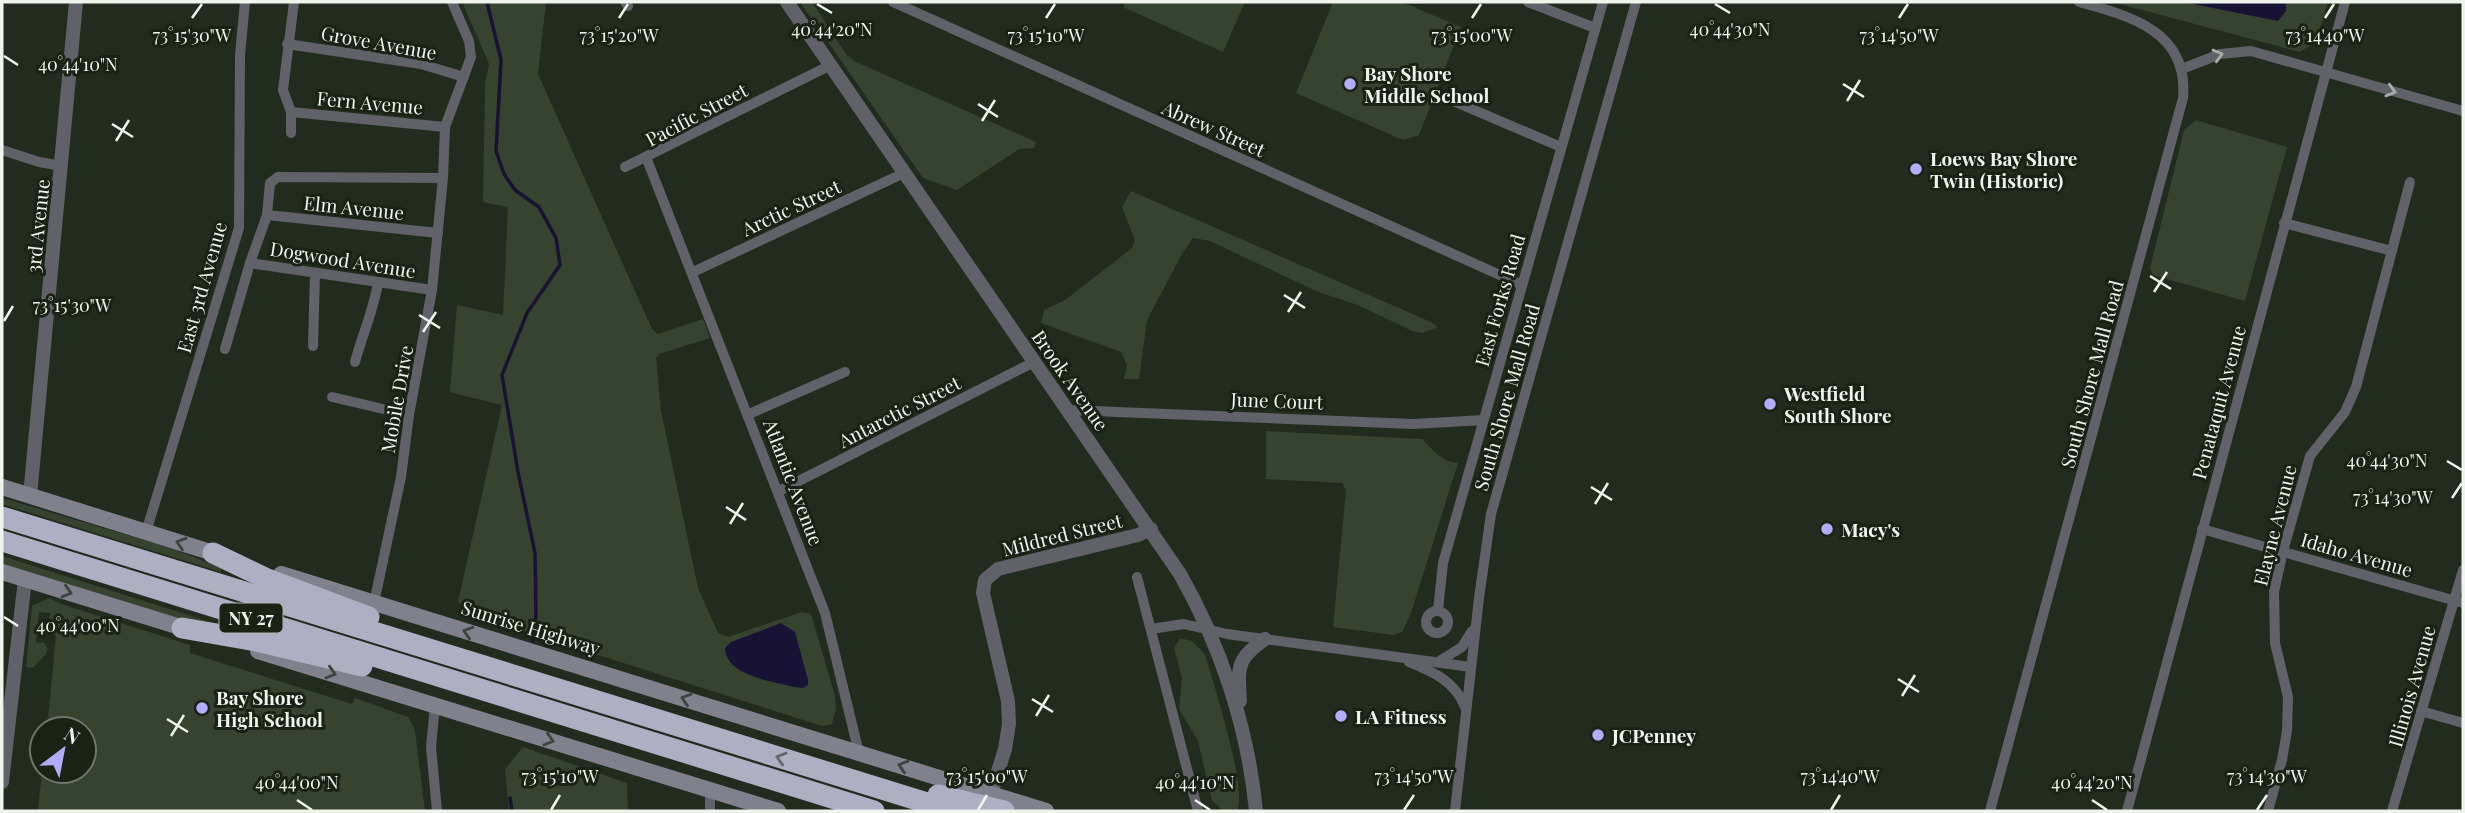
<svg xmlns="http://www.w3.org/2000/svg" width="2465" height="813" viewBox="0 0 2465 813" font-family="'Playfair Display',serif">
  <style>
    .green { fill: #35432f }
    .water { fill: #181335 }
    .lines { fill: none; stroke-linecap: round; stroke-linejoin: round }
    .stream { stroke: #181335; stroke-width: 3.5 }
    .minor { stroke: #616169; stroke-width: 10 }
    .tertiary { stroke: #616169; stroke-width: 14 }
    .secondary { stroke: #80818d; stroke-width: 16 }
    .motorway { stroke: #afafc3; stroke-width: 21 }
    .oneway { stroke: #a8abaa }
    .oneway2 { stroke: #3d433f }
    .oneway3 { stroke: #64686c }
    .ticks { fill: none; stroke: #eff5ec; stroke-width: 2.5 }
    .poi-dot { fill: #b1adfa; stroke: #192215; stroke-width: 2.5 }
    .labels { text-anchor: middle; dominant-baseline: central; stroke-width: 6; stroke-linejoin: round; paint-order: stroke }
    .shield { fill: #192215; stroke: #afb6ac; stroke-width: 2 }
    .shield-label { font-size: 18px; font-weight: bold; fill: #eff5ec }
    .street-label { font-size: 19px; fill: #eff5ec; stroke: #192215 }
    .poi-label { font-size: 19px; font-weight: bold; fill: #eff5ec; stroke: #192215; text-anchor: start }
    .ticks-label { font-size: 18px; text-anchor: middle; fill: #eff5ec; stroke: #192215; stroke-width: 6; stroke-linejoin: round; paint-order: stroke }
  </style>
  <rect width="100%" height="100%" fill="#222c1e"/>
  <g class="green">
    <polygon points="462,2 546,2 538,74 652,329 658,334 703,319 710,338 659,354 656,358 661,411 698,588 718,633 728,637 802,612 811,614 835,696 836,708 832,724 822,726 478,617 472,610 458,602 502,405 450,392 457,305 503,315 508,207 483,202 485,83 489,64"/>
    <polygon points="800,2 812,2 846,54 854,61 1036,142 1034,148 1019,149 957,190 923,178"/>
    <polygon points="1126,2 1245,2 1223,52 1123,7"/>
    <polygon points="1333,2 1402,2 1461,27 1419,135 1403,140 1296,93"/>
    <polygon points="2112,2 2328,2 2316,42 2300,52"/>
    <polygon points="2196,120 2287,147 2245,301 2153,275 2150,268 2184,130"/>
    <polygon points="1131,191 1431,322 1438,327 1423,333 1412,331 1358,305 1318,292 1210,241 1193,238 1182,254 1147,320 1139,379 1124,379 1127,365 1121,352 1041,323 1044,310 1065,300 1132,248 1135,240 1122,207"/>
    <path d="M1266,431L1422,439C1433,450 1442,462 1458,463L1411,613L1402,632L1393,635L1333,627L1346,490L1342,483L1266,479Z"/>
    <polygon points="2,498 171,548 221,568 221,572 2,504"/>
    <polygon points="2,556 226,627 184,621 2,564"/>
    <polygon points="49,598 61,604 190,645 190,653 352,704 355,698 408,717 415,730 425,811 38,811 42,771 84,771 84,729 47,729 56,635 48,633 50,613 39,612 36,642 44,643 48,649 46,654 33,668 26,667 32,606"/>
    <path d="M1180,638L1192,641L1205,654C1213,683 1248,788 1237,811H1223L1212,800L1198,741L1179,709L1182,678L1174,648Z"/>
    <polygon points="523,747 627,783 628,811 509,811 505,769"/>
  </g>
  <g class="water">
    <polygon points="2183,2 2286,2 2286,11 2278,21"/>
    <path d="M781,623L795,632L808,680V685L803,688L794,687C772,681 726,676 725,648L731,642Z"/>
  </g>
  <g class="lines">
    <g class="stream">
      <polyline points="487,2 501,60 496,151 504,174 515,190 539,207 556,238 560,265 527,313 502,375 518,472 535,553 536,614 533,641"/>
      <polyline points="510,798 512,811"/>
    </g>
    <g class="minor">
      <polyline points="625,2 628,6"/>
      <polyline points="893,2 1522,285"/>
      <polyline points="1528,2 1595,28"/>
      <polyline points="287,44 421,64 464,77"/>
      <polyline points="2182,69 2220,54 2251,51 2463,111"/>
      <polyline points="1446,98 1561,147"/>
      <polyline points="291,112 445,127"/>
      <polyline points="291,133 291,112 283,90 294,2"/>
      <polyline points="2,150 39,162 62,166"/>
      <polyline points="646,157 825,613 859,753"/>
      <polyline points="625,167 831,65"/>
      <polyline points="267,215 438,233"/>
      <polyline points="2284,223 2392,251"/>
      <polyline points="250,263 432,290"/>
      <polyline points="693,272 904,173"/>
      <polyline points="313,346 315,273"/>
      <polyline points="225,349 250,263 267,215 270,183 278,177 443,178"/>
      <path d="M355,362C362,335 374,310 378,282"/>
      <polyline points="332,397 409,415"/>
      <polyline points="1068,410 1413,424 1484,420"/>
      <polyline points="749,414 845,372"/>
      <polyline points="779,491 1034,362"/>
      <polyline points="2202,529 2463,603"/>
      <polyline points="146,532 239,228 240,55 245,2"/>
      <polyline points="1137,577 1198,811"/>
      <polyline points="374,603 401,477 409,415 432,290 443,178 445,127 471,57 469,41 452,2"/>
      <polyline points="1438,610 1443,563 1603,2"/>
      <circle cx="1437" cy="622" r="11"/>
      <polyline points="1151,629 1184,624 1227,634 1471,667"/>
      <path d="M1409,662C1433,672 1455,681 1465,707"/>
      <polyline points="1438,662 1462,647 1472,631"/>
      <polyline points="435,705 431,747 437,811"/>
      <polyline points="2421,711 2463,723"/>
      <polyline points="710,790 710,811"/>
      <polyline points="1455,811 1479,598 1491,514 1636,2"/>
      <path d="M1990,811L2183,98C2189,31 2130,16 2079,2"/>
      <polyline points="2127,811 2345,2"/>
      <polyline points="2268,811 2282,760 2287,731 2288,697 2275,643 2274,592 2283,551 2310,456 2345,412 2356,387 2410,182"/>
      <polyline points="2392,811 2463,570"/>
    </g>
    <g class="tertiary">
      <path d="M787,2L1180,574C1221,646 1248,728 1256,811"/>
      <polyline points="30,496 76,2"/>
      <path d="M1240,701C1238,667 1236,659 1265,639"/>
      <polyline points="2,782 25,579"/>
      <polyline points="991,794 1005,749 1009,724 1008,701 983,593 985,580 998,569 1138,535 1151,529"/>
    </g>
    <g class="secondary">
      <polyline points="2,487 223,556"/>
      <polyline points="2,572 193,631"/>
      <polyline points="281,574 1046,811"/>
      <polyline points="258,651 778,811"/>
    </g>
    <g class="motorway">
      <polyline points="2,517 953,811"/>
      <polyline points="2,541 874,811"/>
      <polyline points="213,553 265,578 369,617"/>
      <polyline points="182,628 256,641 362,666"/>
      <polyline points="938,795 1004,811"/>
    </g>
  </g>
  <defs><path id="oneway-chevron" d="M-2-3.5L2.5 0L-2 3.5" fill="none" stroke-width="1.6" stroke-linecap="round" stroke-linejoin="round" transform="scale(1.75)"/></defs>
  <g class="oneway">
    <use href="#oneway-chevron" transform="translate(2218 55) rotate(-16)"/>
    <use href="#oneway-chevron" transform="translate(2391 91) rotate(16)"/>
  </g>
  <g class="oneway2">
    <use href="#oneway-chevron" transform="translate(181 543) rotate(-163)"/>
    <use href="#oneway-chevron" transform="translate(67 592) rotate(17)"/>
    <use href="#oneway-chevron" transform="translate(468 632) rotate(-163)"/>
    <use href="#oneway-chevron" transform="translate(331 673) rotate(17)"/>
    <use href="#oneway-chevron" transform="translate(686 699) rotate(-163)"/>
    <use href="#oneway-chevron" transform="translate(549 740) rotate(17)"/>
    <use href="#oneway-chevron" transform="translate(903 766) rotate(-163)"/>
  </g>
  <use class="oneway3" href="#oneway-chevron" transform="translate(781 758) rotate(-163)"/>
  <path class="ticks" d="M817,4L832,13M1715,4L1730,13M192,18L202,4M619,18L628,4M1046,18L1055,4M1472,18L1481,4M1899,18L1908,4M2325,18L2334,4M4,56L18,65M1843,84L1864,97M1847,101L1860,80M978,104L998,117M982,121L995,100M112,124L133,137M116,141L129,120M2150,276L2171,289M2154,292L2167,272M1284,295L1305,308M1288,312L1301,292M419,315L440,328M4,321L13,306M423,332L436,312M2447,461L2462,470M1591,487L1612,500M2452,498L2462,483M1595,504L1608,483M726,507L746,520M730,524L743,503M4,617L18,626M1898,679L1919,692M1902,696L1915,675M1032,699L1053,712M1036,716L1049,695M167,719L188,732M171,736L184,715M297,800L312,810M1195,800L1210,810M2092,800L2107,810M551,810L560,795M978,810L987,795M1404,810L1414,795M1831,810L1840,795M2257,810L2267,795"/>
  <g class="poi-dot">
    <circle cx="1350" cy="84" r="7"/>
    <circle cx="1916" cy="169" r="7"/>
    <circle cx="1770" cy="404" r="7"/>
    <circle cx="1827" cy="529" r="7"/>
    <circle cx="202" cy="708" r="7"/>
    <circle cx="1341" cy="716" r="7"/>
    <circle cx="1598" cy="735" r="7"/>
  </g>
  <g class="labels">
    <rect class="shield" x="219.5" y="603.5" width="63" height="29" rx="5"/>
    <g class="shield-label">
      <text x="251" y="618">NY 27</text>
    </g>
    <g class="street-label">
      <text transform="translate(379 42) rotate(10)">Grove Avenue</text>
      <text transform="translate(370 102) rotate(5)">Fern Avenue</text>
      <text transform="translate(696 114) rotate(-28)">Pacific Street</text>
      <text transform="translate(1214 128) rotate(24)">Abrew Street</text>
      <text transform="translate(354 207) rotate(6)">Elm Avenue</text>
      <text transform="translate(791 207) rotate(-25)">Arctic Street</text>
      <text transform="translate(37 226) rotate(-84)">3rd Avenue</text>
      <text transform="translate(343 259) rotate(9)">Dogwood Avenue</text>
      <text transform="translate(201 287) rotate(-74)">East 3rd Avenue</text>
      <text transform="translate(1499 300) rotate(-74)">East Forks Road</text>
      <text transform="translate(2091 374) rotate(-75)">South Shore Mall Road</text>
      <text transform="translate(1071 380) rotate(55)">Brook Avenue</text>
      <text transform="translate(1506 397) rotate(-74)">South Shore Mall Road</text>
      <text transform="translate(396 399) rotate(-80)">Mobile Drive</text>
      <text transform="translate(1277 400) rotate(2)">June Court</text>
      <text transform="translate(2218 402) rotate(-75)">Penataquit Avenue</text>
      <text transform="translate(899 411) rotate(-27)">Antarctic Street</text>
      <text transform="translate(794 482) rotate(69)">Atlantic Avenue</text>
      <text transform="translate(2274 525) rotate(-76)">Elayne Avenue</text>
      <text transform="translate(1062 534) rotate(-14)">Mildred Street</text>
      <text transform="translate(2357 554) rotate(16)">Idaho Avenue</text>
      <text transform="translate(531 627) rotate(17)">Sunrise Highway</text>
      <text transform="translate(2411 686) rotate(-74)">Illinois Avenue</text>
    </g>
    <g class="poi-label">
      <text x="1364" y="73">Bay Shore<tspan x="1364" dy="22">Middle School</tspan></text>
      <text x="1930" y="158">Loews Bay Shore<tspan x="1930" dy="22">Twin (Historic)</tspan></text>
      <text x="1784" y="393">Westfield<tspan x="1784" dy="22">South Shore</tspan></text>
      <text x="1841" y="529">Macy's</text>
      <text x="216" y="697">Bay Shore<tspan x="216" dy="22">High School</tspan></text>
      <text x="1355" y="716">LA Fitness</text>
      <text x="1612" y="735">JCPenney</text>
    </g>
  </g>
  <g class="ticks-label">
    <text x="832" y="36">40°44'20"N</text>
    <text x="1730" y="36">40°44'30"N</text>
    <text x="192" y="42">73°15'30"W</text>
    <text x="619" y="42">73°15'20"W</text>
    <text x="1046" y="42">73°15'10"W</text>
    <text x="1472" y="42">73°15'00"W</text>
    <text x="1899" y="42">73°14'50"W</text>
    <text x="2325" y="42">73°14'40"W</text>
    <text x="78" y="71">40°44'10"N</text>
    <text x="72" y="312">73°15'30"W</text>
    <text x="2387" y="467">40°44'30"N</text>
    <text x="2393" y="504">73°14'30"W</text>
    <text x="78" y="632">40°44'00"N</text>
    <text x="560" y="783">73°15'10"W</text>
    <text x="987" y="783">73°15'00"W</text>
    <text x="1414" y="783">73°14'50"W</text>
    <text x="1840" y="783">73°14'40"W</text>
    <text x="2267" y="783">73°14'30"W</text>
    <text x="297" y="789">40°44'00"N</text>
    <text x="1195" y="789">40°44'10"N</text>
    <text x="2092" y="789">40°44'20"N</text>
  </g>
  <rect width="2465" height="813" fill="none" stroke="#eff5ec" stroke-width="7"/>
  <g transform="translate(63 750) rotate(32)"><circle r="33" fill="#192215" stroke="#6f766b" stroke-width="2"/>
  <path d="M0-5L12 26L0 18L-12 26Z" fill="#b1adfa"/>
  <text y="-10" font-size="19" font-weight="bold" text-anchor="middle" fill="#eff5ec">N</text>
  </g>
</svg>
